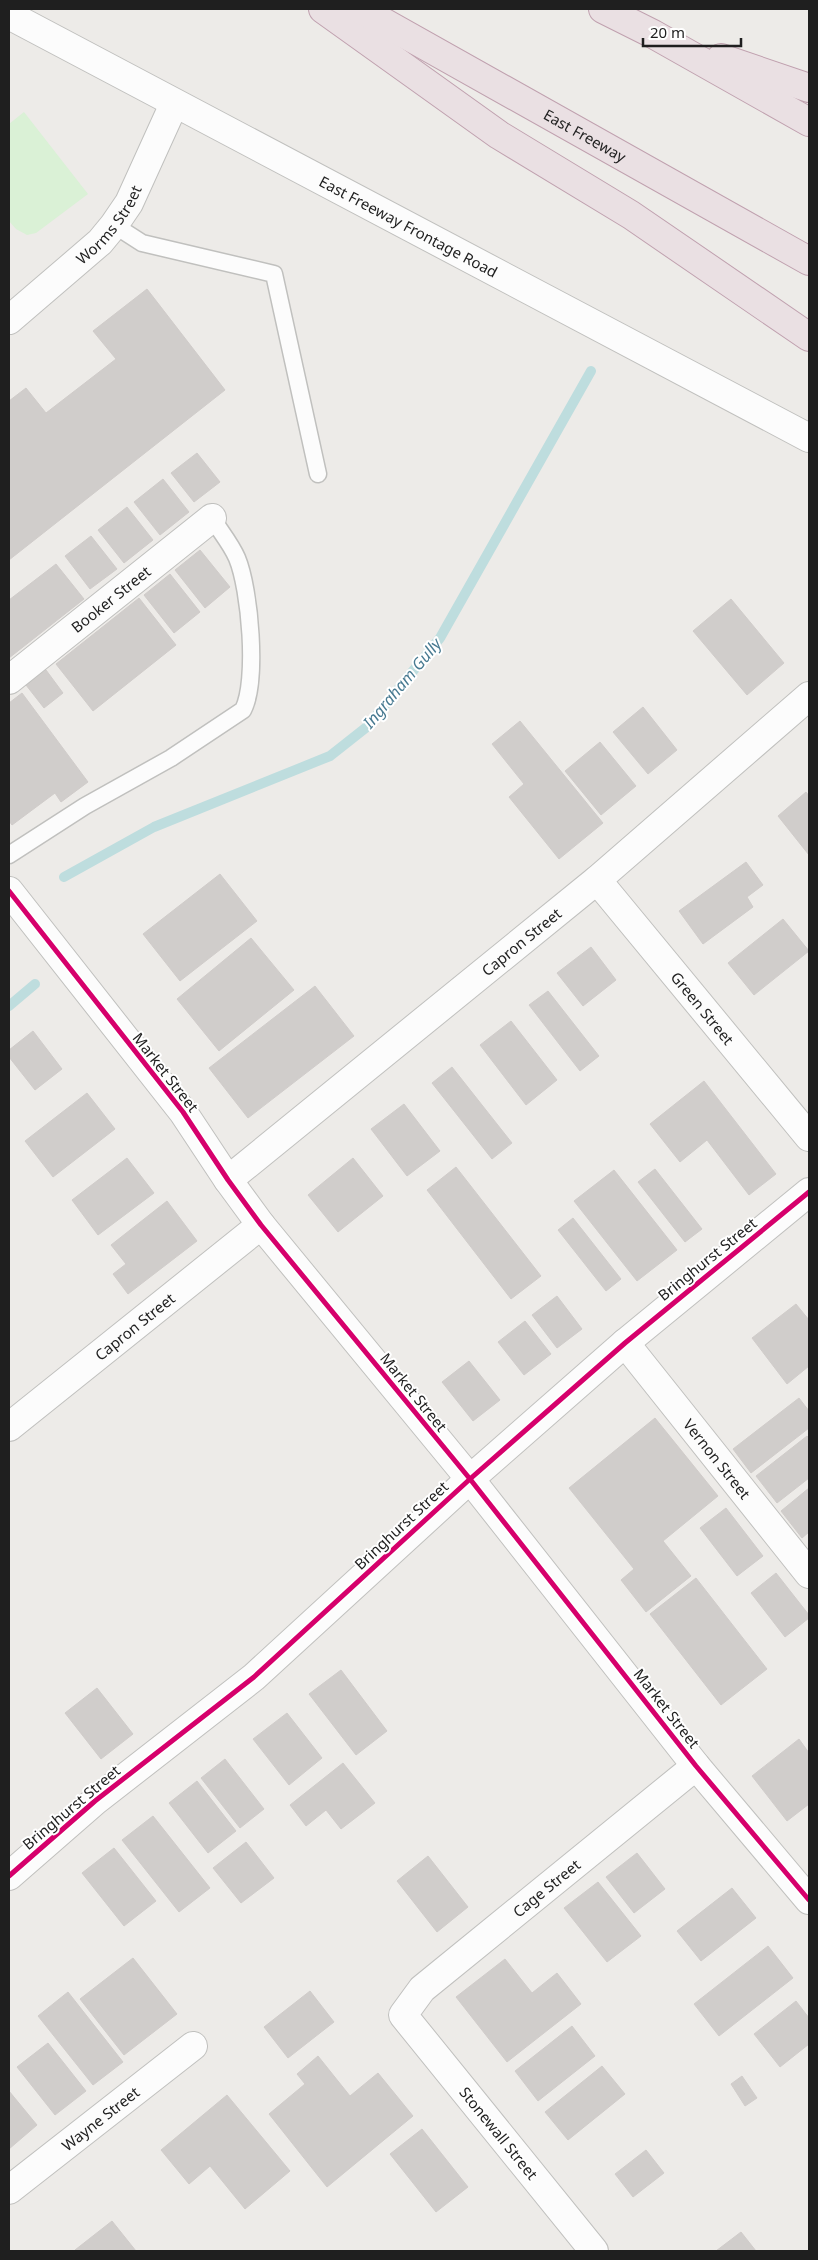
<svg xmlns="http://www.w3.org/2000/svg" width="818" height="2260" viewBox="0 0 818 2260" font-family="'Noto Sans',sans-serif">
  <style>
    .park { fill: #daf1d6 }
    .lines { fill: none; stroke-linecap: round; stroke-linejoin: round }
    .stream { stroke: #beddde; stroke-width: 10 }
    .building { fill: #d0cdcb; stroke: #d0ccca }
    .service-casing { stroke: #c0c0be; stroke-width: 19 }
    .minor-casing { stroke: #c0c0be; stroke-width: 30 }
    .tertiary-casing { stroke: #c0c0be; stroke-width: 30 }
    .motorway-casing { stroke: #c0a1af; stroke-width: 30 }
    .service { stroke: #fcfcfc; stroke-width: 16 }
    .minor { stroke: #fcfcfc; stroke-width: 28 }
    .tertiary { stroke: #fcfcfc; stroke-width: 28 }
    .motorway { stroke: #eae0e3; stroke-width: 28 }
    .cycleway-casing { stroke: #fff; stroke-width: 8 }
    .cycleway { stroke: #d6006c; stroke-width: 5 }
    .labels { text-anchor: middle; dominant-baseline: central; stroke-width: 4; stroke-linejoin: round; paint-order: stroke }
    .street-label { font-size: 15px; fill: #1f1f1f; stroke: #fff }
    .water-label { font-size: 16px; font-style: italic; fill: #487a91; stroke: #fff }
  </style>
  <rect width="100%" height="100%" fill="#edebe8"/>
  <polygon class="park" points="24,112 88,194 36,233 27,235 16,229 9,221 9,124"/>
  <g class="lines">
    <g class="stream">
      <polyline points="64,877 154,827 330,756 368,726 440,638 591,371"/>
      <polyline points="9,1006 35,984"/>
    </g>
  </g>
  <g class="building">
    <polygon points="147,289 225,390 9,560 9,401 26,388 46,413 116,359 93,331"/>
    <polygon points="197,453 220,482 194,502 171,473"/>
    <polygon points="163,479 189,512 160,535 134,502"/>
    <polygon points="127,507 153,540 124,563 98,530"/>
    <polygon points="91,536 117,569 90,589 65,556"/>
    <polygon points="200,550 230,587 205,608 175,570"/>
    <polygon points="56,564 84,599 9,658 9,600"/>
    <polygon points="170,574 200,612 174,633 144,595"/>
    <polygon points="139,598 176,645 93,711 56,664"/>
    <polygon points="731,599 784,663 747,695 693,631"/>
    <polygon points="46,670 63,693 44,708 26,685"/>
    <polygon points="22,693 88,782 61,802 55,793 12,825 9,821 9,703"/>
    <polygon points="643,707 677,750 648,774 613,732"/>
    <polygon points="520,721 603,823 559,859 509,797 524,784 492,744"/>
    <polygon points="600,742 636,786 601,815 565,771"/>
    <polygon points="806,792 809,796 809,855 778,816"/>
    <polygon points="746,862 763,885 747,897 753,907 703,944 679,911"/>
    <polygon points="220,874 257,921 180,981 143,934"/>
    <polygon points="783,919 809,951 754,995 728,963"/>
    <polygon points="251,938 294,990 219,1051 177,999"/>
    <polygon points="591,947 616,980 583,1006 557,973"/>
    <polygon points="315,986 354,1036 248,1118 209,1068"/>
    <polygon points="548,991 599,1056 580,1071 529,1005"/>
    <polygon points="511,1021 557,1080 526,1105 480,1045"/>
    <polygon points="33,1031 62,1069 35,1090 9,1057 9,1050"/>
    <polygon points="452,1067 512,1143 492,1159 432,1083"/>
    <polygon points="704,1081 776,1174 749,1195 707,1140 680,1162 650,1124"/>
    <polygon points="87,1093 115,1129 53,1177 25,1141"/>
    <polygon points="404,1104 440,1151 407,1176 371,1129"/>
    <polygon points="127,1158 154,1193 98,1235 72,1200"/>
    <polygon points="353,1158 383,1196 338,1232 308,1195"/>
    <polygon points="456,1167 541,1276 511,1299 427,1190"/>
    <polygon points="655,1169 702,1229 685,1242 638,1182"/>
    <polygon points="614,1170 677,1250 637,1281 574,1201"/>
    <polygon points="167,1201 197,1241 128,1294 113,1274 126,1264 111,1245"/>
    <polygon points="573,1218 621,1279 606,1291 558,1230"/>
    <polygon points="557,1296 582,1329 557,1348 532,1315"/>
    <polygon points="796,1304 809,1320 809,1366 787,1384 752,1338"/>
    <polygon points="525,1321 551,1354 524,1375 498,1342"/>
    <polygon points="469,1361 500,1400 473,1421 442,1382"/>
    <polygon points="799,1398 809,1411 809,1428 751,1473 733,1449"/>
    <polygon points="655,1418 718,1496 663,1541 691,1576 646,1612 621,1580 634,1569 569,1488"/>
    <polygon points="807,1436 809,1438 809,1478 777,1503 756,1476"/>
    <polygon points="809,1488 809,1532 802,1538 781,1511"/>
    <polygon points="726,1508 763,1556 737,1576 700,1528"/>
    <polygon points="776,1573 809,1615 809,1618 785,1637 751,1593"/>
    <polygon points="696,1578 767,1669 721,1705 650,1614"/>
    <polygon points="341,1670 387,1731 356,1755 309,1694"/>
    <polygon points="97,1688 133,1734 101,1759 65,1713"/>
    <polygon points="287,1713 322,1758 289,1785 253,1739"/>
    <polygon points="799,1739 809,1753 809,1804 787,1821 752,1776"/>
    <polygon points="225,1759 264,1809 240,1828 201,1778"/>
    <polygon points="343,1763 375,1803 341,1829 326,1810 306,1826 290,1805"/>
    <polygon points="197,1781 236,1831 208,1853 169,1803"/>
    <polygon points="153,1816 210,1888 179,1912 122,1840"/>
    <polygon points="246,1842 274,1878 241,1903 213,1868"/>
    <polygon points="114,1848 156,1901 124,1926 82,1873"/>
    <polygon points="637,1853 665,1889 634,1913 606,1877"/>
    <polygon points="428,1856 468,1907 437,1932 397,1881"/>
    <polygon points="598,1882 641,1936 607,1962 564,1908"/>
    <polygon points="732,1888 756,1918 701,1961 677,1931"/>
    <polygon points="768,1946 793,1978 719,2036 694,2004"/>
    <polygon points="133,1958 177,2014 124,2055 80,1999"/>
    <polygon points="505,1959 532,1993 557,1973 581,2004 507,2062 456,1997"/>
    <polygon points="310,1991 334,2022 288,2058 264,2027"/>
    <polygon points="68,1992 123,2062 93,2085 38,2016"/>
    <polygon points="796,2001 809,2018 809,2044 780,2067 754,2034"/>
    <polygon points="572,2026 595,2056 538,2101 515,2071"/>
    <polygon points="48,2043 86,2091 55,2115 17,2067"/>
    <polygon points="318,2056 350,2096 378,2073 413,2116 327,2187 269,2114 305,2084 297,2074"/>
    <polygon points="602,2066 625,2094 568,2140 545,2112"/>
    <polygon points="742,2076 757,2098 745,2106 731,2084"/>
    <polygon points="9,2091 37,2125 9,2149"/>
    <polygon points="227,2095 290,2171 245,2209 210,2166 189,2184 161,2150"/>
    <polygon points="422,2129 468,2187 436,2212 390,2154"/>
    <polygon points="646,2150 664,2173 633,2197 615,2174"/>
    <polygon points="112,2221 136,2251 76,2251 75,2250"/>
    <polygon points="741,2232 756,2251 716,2251"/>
  </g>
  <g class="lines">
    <g class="service-casing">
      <g id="service">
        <polyline points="114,225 142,243 274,274 318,474"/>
        <path d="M9,855L85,806L171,758L243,710C258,681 250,589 237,558C231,544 220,531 212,518"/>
      </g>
    </g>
    <g class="minor-casing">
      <g id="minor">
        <path id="s1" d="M9,320L100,242L114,225L129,203L174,104"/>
        <path id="s2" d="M9,680L212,518"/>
        <path id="s3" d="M597,880L809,1137"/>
        <path id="s4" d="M228,1180L597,880L809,696"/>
        <path id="s5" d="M625,1343L809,1574"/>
        <path id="s6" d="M9,1427L261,1225"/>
        <path id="s7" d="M9,2190L193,2046"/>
        <path id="s8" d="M594,2251L403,2015L422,1989L696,1766"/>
      </g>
    </g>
    <g class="tertiary-casing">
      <g id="tertiary">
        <path id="s9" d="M9,15L809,438"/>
        <polyline points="9,891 183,1112 228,1180 261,1225 470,1479 696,1766 809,1900"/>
        <polyline points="9,1876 95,1801 254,1677 470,1479 625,1343 809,1192"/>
      </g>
    </g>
    <g class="motorway-casing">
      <g id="motorway">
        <polyline points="323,9 499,135 631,215 809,337"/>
        <path id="s10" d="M360,9L809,261"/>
        <polyline points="603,9 653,34 809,122"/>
        <polyline points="721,58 809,88"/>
      </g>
    </g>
    <use href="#service" class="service"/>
    <use href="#minor" class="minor"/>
    <use href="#tertiary" class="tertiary"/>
    <use href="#motorway" class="motorway"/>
    <g class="cycleway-casing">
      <g id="cycleway">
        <polyline points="9,891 183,1112 228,1180 261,1225 470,1479 696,1766 809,1900"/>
        <polyline points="9,1876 95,1801 254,1677 470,1479 625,1343 809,1192"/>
      </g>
    </g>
    <use href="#cycleway" class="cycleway"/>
  </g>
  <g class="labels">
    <g class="street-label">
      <text stroke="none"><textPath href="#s10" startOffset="258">East Freeway</textPath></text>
      <text stroke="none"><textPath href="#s1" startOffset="139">Worms Street</textPath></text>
      <text stroke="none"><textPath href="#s9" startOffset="452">East Freeway Frontage Road</textPath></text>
      <text stroke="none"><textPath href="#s2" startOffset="130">Booker Street</textPath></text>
      <text stroke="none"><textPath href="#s4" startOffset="378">Capron Street</textPath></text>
      <text stroke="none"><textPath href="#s3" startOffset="166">Green Street</textPath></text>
      <text transform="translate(166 1072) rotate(52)">Market Street</text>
      <text transform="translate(707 1259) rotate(-39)">Bringhurst Street</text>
      <text stroke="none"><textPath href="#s6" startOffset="161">Capron Street</textPath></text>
      <text transform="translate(414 1392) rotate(51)">Market Street</text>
      <text stroke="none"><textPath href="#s5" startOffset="148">Vernon Street</textPath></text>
      <text transform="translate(401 1525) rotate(-43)">Bringhurst Street</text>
      <text transform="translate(667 1708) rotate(52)">Market Street</text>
      <text transform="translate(71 1807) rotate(-40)">Bringhurst Street</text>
      <text stroke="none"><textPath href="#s8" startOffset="496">Cage Street</textPath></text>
      <text stroke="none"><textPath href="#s7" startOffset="116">Wayne Street</textPath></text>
      <text transform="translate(499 2133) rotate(51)">Stonewall Street</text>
    </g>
    <g class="water-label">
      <text transform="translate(402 683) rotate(-50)">Ingraham Gully</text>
    </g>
  </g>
  <rect width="818" height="2260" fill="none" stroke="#1f1f1f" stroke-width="20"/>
  <path d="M643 38v8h98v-8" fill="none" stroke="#1f1f1f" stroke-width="2.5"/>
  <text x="650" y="38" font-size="15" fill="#1f1f1f" stroke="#ffffff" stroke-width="4" paint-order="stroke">20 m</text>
</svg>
